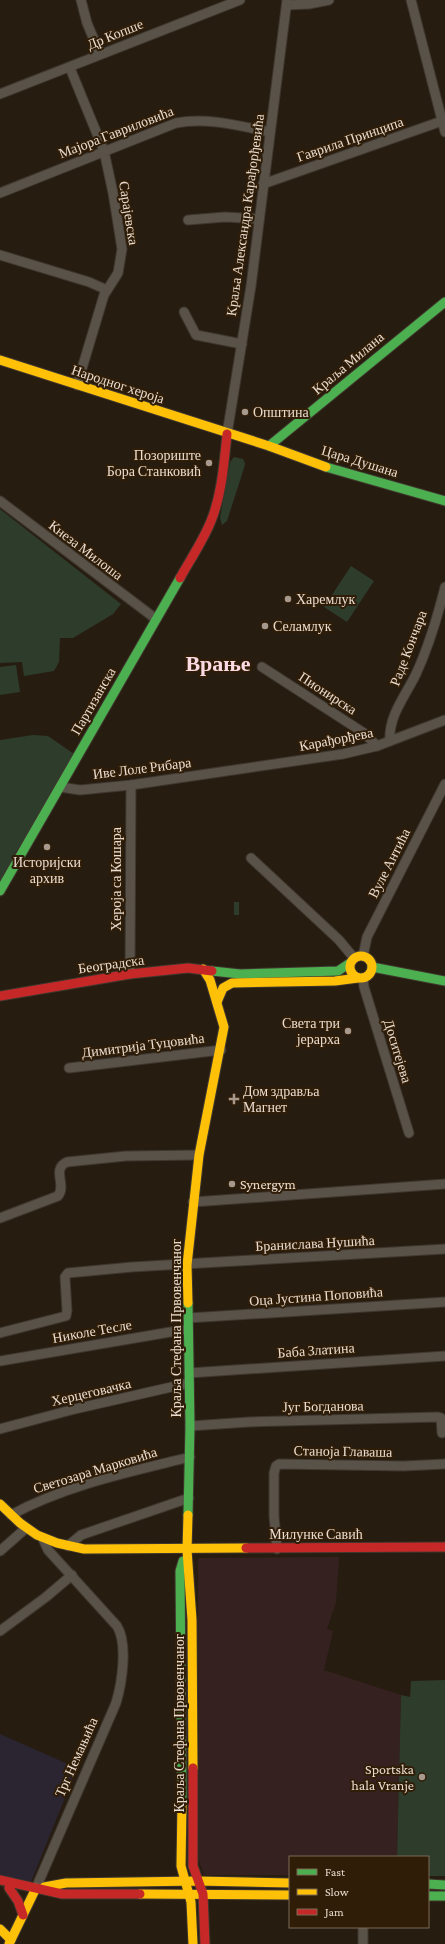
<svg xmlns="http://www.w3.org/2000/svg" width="445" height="1944" viewBox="0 0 445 1944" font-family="'Crimson Pro',serif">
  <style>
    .commercial { fill: #2a2531 }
    .industrial { fill: #352220 }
    .green { fill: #2e3c2c }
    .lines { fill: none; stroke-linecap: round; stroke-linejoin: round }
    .street-casing { stroke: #3f372e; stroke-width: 11 }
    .fast-casing { stroke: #3f372e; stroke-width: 11 }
    .slow-casing { stroke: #3f372e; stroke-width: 11 }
    .jam-casing { stroke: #3f372e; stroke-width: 11 }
    .street { stroke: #595249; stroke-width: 9 }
    .fast { stroke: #4caf50; stroke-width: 9 }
    .slow { stroke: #ffc107; stroke-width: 9 }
    .jam { stroke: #c62828; stroke-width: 9 }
    .poi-dot { fill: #a6998d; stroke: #301d07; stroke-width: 1.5 }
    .labels { text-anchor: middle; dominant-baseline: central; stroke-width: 4; stroke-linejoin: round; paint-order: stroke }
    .street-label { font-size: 14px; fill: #eaddd0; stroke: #301d07 }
    .poi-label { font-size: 14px; fill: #eaddd0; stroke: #301d07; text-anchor: start }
    .town-label { font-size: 22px; font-weight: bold; fill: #fcdae3; stroke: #301d07 }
  </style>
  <rect width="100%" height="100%" fill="#271c10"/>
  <polygon class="commercial" points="0,1734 77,1768 31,1882 0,1876"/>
  <polygon class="industrial" points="339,1557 336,1602 327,1629 333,1631 324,1670 401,1695 397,1857 290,1857 290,1875 204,1875 199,1861 198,1558"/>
  <g class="green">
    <polygon points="234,457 243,459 245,463 244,468 227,521 222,525 220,518 230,462"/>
    <polygon points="0,509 121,604 113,614 73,638 60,638 59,662 54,671 24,676 22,662 0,663"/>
    <polygon points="351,566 374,581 347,622 324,607"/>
    <polygon points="16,665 20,692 0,695 0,667"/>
    <polygon points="33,735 48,736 77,756 54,797 15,853 0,887 0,740"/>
    <rect x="234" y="902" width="5" height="13"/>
    <polygon points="445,1680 445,1876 428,1876 428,1857 397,1857 401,1695 410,1697 411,1681"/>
  </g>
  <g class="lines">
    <g class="street-casing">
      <g id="street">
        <polyline points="81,0 87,23 100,54"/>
        <polyline points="411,0 445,132"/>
        <polyline points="287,5 309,4 329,0"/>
        <polyline points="70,68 104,151 113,193 122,249 118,273 104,295 77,385"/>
        <polyline points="0,94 240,0"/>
        <polyline points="263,184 445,120"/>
        <path d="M0,193L176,123C207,117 240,126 270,132"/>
        <polyline points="188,220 225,217 259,219"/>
        <polyline points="0,255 89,282 107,290"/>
        <polyline points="184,312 196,335 242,344"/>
        <polyline points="227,434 251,286 287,0"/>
        <polyline points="0,501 156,619"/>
        <polyline points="262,667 364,733 377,746"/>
        <path d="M390,741C388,716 406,695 416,674C428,648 438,615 445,587"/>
        <polyline points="60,787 80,790 131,785 343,754 377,746 445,720"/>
        <polyline points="251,858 339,940 354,958"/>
        <polyline points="363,956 367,937 445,784"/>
        <polyline points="130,974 131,785"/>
        <polyline points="363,978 364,987 409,1133"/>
        <polyline points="69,1068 221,1050"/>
        <polyline points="193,1202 445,1184"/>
        <path d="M0,1218L58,1196C67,1185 51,1169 67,1162L126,1156L199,1155"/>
        <polyline points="188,1318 445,1302"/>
        <polyline points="0,1333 66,1316 67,1311 65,1277 68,1273 132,1267 445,1249"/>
        <polyline points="0,1361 188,1329"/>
        <polyline points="189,1373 445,1356"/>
        <polyline points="190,1426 249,1422 438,1417 441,1418 442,1433"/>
        <polyline points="0,1429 75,1409 189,1383"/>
        <path d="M11,1515C66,1485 130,1472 190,1457"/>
        <polyline points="68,1546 81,1535 189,1498"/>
        <polyline points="277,1549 274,1516 274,1473 276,1466 279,1464 404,1466 445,1464"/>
        <polyline points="0,1551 25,1529"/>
        <polyline points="0,1631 46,1597 72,1575"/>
        <path d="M36,1888L116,1703C122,1683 128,1644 117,1626L48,1550L43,1539"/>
        <polyline points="363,1944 363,1927"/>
      </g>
    </g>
    <g class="fast-casing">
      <g id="fast">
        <polyline points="269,446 445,302"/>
        <polyline points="326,467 445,501"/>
        <polyline points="0,891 180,578"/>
        <polyline points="372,967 445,981"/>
        <polyline points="212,971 240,974 338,971 350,963"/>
        <polyline points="188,1303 190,1426 188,1515"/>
        <polyline points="182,1803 180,1571 183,1561"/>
        <polyline points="428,1884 445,1885"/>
        <polyline points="428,1896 445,1896"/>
      </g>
    </g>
    <g class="slow-casing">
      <g id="slow">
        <polyline points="0,360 269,446 326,467"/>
        <circle cx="361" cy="967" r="11"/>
        <polyline points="217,1002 223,988 232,983 335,981 358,978"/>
        <polyline points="188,1303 187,1265 199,1155 224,1027 210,980 203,969"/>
        <polyline points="0,1504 20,1523 37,1535 57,1543 84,1549 246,1548"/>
        <polyline points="188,1515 187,1550 192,1620 193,1768"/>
        <polyline points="182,1803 181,1866 191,1902 193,1944"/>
        <polyline points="44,1887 66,1883 198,1881 290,1883"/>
        <polyline points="140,1894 290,1895"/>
        <polyline points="0,1929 11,1940"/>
        <polyline points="9,1944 36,1888"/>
      </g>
    </g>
    <g class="jam-casing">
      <g id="jam">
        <path d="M180,578C190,560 203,541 211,521C222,494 224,463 227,434"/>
        <polyline points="0,996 130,974 188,968 212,971"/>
        <polyline points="246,1548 445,1547"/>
        <polyline points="193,1768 193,1866 203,1894 205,1944"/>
        <polyline points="0,1880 62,1894 140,1894"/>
        <polyline points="9,1888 18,1901 23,1915"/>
      </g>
    </g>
    <use href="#street" class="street"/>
    <use href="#fast" class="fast"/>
    <use href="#slow" class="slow"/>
    <use href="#jam" class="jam"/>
  </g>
  <g class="poi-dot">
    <circle cx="245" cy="412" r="4"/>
    <circle cx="209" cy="463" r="4"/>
    <circle cx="288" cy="599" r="4"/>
    <circle cx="265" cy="626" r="4"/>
    <circle cx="47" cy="847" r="4"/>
    <circle cx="348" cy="1031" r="4"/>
    <path d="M232 1093h4v4h4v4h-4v4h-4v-4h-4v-4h4z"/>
    <circle cx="232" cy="1184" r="4"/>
    <circle cx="422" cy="1777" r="4"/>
  </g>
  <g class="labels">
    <g class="street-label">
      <text transform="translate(115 34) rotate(-22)">Др Копше</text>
      <text transform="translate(116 132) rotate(-21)">Мајора Гавриловића</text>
      <text transform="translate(350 139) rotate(-19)">Гаврила Принципа</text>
      <text transform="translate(129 213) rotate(81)">Сарајевска</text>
      <text transform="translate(245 215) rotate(-82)">Краља Александра Карађорђевића</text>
      <text transform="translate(348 363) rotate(-40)">Краља Милана</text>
      <text transform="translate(118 384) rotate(18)">Народног хероја</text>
      <text transform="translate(360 461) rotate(17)">Цара Душана</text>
      <text transform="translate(86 550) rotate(37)">Кнеза Милоша</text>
      <text transform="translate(408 648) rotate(-69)">Раде Кончара</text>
      <text transform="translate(328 693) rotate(33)">Пионирска</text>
      <text transform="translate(93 701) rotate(-60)">Партизанска</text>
      <text transform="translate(336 739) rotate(-11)">Карађорђева</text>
      <text transform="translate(142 768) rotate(-7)">Иве Лоле Рибара</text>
      <text transform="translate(389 863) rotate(-63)">Вуле Антића</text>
      <text transform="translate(116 879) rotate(-90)">Хероја са Кошара</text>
      <text transform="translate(111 964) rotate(-8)">Београдска</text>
      <text transform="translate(143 1045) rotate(-7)">Димитрија Туцовића</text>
      <text transform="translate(398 1051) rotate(73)">Доситејева</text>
      <text transform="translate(315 1243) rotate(-3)">Бранислава Нушића</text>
      <text transform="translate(316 1296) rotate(-4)">Оца Јустина Поповића</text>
      <text transform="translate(176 1328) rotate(-90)">Краља Стефана Првовенчаног</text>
      <text transform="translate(92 1331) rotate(-10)">Николе Тесле</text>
      <text transform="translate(316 1350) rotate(-4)">Баба Златина</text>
      <text transform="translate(91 1392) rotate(-13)">Херцеговачка</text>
      <text transform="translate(323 1406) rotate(-1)">Југ Богданова</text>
      <text transform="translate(343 1451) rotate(1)">Станоја Главаша</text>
      <text transform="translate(95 1470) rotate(-17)">Светозара Марковића</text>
      <text x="316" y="1534">Милунке Савић</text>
      <text transform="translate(179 1723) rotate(-90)">Краља Стефана Првовенчаног</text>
      <text transform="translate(76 1757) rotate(-66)">Трг Немањића</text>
    </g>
    <g class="poi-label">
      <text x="253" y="412">Општина</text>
      <text x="201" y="455" text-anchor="end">Позориште<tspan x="201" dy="16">Бора Станковић</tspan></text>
      <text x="296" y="599">Харемлук</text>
      <text x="273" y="626">Селамлук</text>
      <text x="47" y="862" text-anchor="middle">Историјски<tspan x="47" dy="16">архив</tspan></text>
      <text x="340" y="1023" text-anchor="end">Света три<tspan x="340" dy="16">јерарха</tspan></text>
      <text x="243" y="1091">Дом здравља<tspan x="243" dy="16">Магнет</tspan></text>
      <text x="240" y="1184">Synergym</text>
      <text x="414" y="1769" text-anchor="end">Sportska<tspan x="414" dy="16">hala Vranje</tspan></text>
    </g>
    <g class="town-label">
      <text x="218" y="663">Врање</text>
    </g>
  </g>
  <rect x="289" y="1856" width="140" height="72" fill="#301d07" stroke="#7a6a57"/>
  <rect x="297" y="1869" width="20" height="6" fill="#4caf50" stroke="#7a6a57"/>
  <text x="325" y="1876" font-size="12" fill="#eaddd0">Fast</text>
  <rect x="297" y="1889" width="20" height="6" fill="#ffc107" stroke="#7a6a57"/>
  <text x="325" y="1896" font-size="12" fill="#eaddd0">Slow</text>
  <rect x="297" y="1909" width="20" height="6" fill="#c62828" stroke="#7a6a57"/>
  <text x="325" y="1916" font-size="12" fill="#eaddd0">Jam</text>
</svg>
